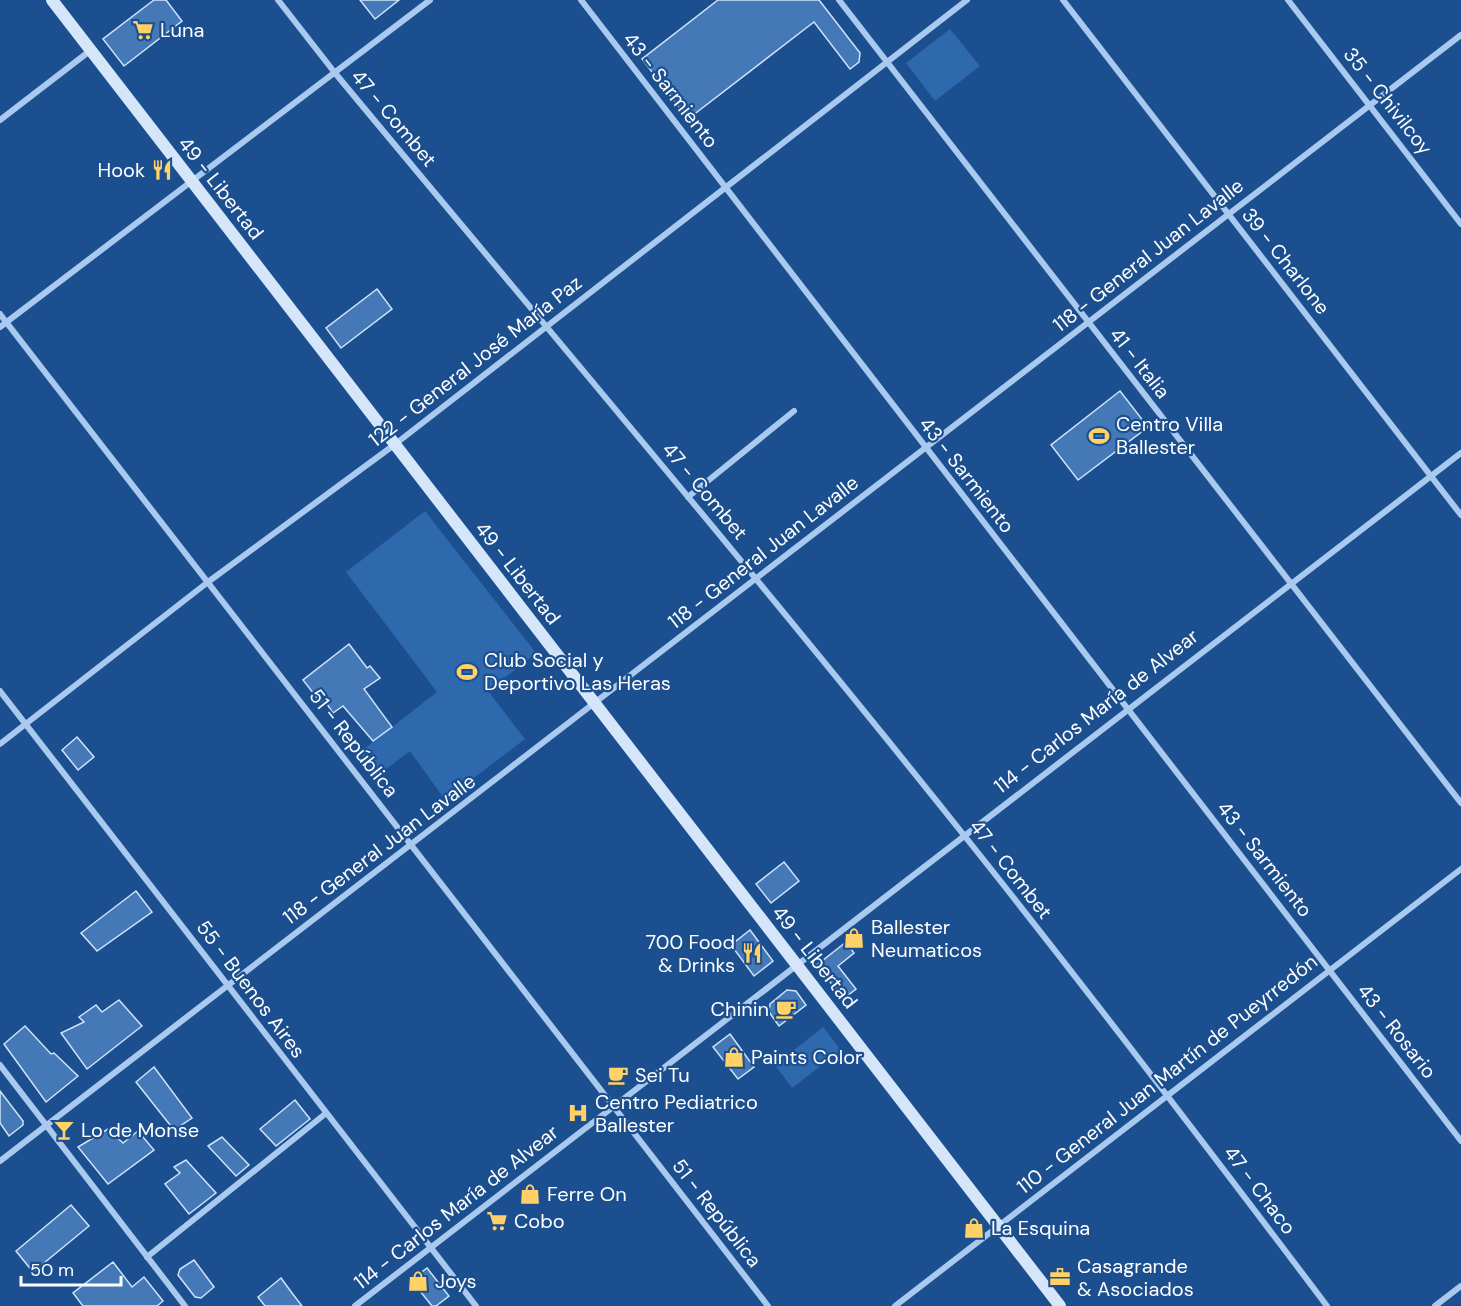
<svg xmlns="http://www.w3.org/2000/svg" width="1461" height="1306" viewBox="0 0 1461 1306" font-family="'DM Sans',sans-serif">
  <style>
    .green { fill: #2e69ad }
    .building { fill: #4478b7; stroke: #cfe3fa; stroke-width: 1.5 }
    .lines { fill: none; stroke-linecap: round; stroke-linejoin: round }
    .street { stroke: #a9c9ee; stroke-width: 6 }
    .secondary { stroke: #d6e6fa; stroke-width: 12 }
    .labels { text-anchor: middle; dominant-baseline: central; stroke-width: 4.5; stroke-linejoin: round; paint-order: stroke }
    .poi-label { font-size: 20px; fill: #fff; stroke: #1b4f8f; text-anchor: start }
    .street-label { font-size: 20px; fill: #fff; stroke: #1b4f8f }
  </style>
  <rect width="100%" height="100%" fill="#1b4f8f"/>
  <g class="green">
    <polygon points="950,29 980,66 935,101 906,63"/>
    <polygon points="425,511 536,653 488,691 525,739 445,800 410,751 377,776 359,753 437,692 346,572"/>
    <polygon points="823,1027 841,1050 792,1088 775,1065"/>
  </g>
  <g class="building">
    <polygon points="154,0 166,0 182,21 124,66 103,39"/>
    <polygon points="360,0 399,0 375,19"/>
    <polygon points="718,0 819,0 860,53 859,62 850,69 814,22 688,119 642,59"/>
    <polygon points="377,289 392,309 341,348 326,328"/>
    <polygon points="1120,391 1148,427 1078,480 1051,445"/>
    <polygon points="349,644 367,668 370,666 380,678 364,689 392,727 373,741 343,706 333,713 325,701 321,703 303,680"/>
    <polygon points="77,737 94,757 78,770 62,750"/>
    <polygon points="784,862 799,881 771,903 756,884"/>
    <polygon points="136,891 152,912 97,951 81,933"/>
    <polygon points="750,930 773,961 754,976 731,945"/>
    <polygon points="846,942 854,953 838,966 856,989 843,999 817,965"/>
    <polygon points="787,990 796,991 806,1005 779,1026 769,1012 770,1004"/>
    <polygon points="119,1000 142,1026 87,1069 61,1033 84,1022 79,1017 96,1005 102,1012"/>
    <polygon points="25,1026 51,1054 54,1053 78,1076 46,1102 4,1044"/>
    <polygon points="730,1034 754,1067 738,1079 713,1047"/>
    <polygon points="154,1067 192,1118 174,1130 136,1082"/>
    <polygon points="0,1091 23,1121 23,1125 9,1136 0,1123"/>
    <polygon points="295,1100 310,1119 276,1146 260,1129"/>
    <polygon points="108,1129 123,1143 138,1131 154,1150 108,1184 78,1147"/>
    <polygon points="222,1137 249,1165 236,1176 208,1146"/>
    <polygon points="186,1160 216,1193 189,1214 165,1184 180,1173 174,1167"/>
    <polygon points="71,1205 89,1226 33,1272 16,1251"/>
    <polygon points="194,1260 214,1287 201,1298 195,1297 178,1275 180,1269"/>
    <polygon points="113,1262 132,1287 144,1277 163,1301 157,1306 83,1306 73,1293"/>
    <polygon points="427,1268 449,1296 436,1306 432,1306 411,1280"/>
    <polygon points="281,1278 292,1293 302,1306 265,1306 258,1297"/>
  </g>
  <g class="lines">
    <g class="street">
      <path d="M278,0L335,73C545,326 758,577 963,834C1087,989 1207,1147 1327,1306"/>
      <polyline points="581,0 1461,1141"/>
      <polyline points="839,0 1461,803"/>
      <polyline points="1063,0 1461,515"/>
      <polyline points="1288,0 1461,224"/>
      <polyline points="0,120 91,50"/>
      <polyline points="0,314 768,1306"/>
      <polyline points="0,327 430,0"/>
      <polyline points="688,497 794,411"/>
      <polyline points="0,691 476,1306"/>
      <polyline points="0,744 208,582 394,445 967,0"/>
      <polyline points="0,1065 185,1306"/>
      <polyline points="0,1161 1461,35"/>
      <polyline points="147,1257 325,1114"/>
      <polyline points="355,1306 1461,453"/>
      <polyline points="895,1306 1461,869"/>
      <polyline points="1435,1306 1461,1286"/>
    </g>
    <polyline class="secondary" points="52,0 1060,1306"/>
  </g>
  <defs>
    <g id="supermarket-bare" transform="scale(1.62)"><path d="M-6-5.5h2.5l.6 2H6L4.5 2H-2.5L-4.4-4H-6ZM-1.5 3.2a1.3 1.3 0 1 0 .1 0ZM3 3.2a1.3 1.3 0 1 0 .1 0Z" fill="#ffd166" stroke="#1b4f8f" stroke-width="2.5" paint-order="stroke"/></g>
    <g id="restaurant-bare" transform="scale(1.62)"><path d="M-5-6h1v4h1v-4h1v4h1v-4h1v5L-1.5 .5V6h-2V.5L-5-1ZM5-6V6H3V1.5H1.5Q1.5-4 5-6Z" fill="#ffd166" stroke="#1b4f8f" stroke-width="2.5" paint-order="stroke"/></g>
    <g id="stadium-bare" transform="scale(1.62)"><path d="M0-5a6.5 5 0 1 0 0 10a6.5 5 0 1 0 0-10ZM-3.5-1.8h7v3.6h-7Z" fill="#ffd166" stroke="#1b4f8f" stroke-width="2.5" paint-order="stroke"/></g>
    <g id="shop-bare" transform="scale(1.62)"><path d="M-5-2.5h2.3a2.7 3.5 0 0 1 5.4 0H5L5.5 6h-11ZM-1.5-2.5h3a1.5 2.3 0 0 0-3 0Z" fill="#ffd166" stroke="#1b4f8f" stroke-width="2.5" paint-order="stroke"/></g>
    <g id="cafe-bare" transform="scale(1.62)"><path d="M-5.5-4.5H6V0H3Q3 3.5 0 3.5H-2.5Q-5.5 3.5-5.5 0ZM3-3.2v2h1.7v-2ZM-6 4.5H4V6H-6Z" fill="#ffd166" stroke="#1b4f8f" stroke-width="2.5" paint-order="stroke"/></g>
    <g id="hospital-bare" transform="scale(1.62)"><path d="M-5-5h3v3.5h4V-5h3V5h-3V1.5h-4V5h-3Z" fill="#ffd166" stroke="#1b4f8f" stroke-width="2.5" paint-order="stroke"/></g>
    <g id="bar-bare" transform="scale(1.62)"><path d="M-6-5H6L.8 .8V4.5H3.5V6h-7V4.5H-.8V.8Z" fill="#ffd166" stroke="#1b4f8f" stroke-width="2.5" paint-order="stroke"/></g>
    <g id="office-bare" transform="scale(1.62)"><path d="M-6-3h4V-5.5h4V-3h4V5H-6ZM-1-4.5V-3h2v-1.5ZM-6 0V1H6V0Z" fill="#ffd166" stroke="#1b4f8f" stroke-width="2.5" paint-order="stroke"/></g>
  </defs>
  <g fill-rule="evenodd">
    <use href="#supermarket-bare" x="143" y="30"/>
    <use href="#restaurant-bare" x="162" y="170"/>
    <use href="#stadium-bare" x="1099" y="436"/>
    <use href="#stadium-bare" x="467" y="672"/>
    <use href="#shop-bare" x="854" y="938"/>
    <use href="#restaurant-bare" x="752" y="953"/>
    <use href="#cafe-bare" x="786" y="1009"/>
    <use href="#shop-bare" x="734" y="1057"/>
    <use href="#cafe-bare" x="618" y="1075"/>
    <use href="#hospital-bare" x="578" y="1113"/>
    <use href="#bar-bare" x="64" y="1130"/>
    <use href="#shop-bare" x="530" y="1194"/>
    <use href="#supermarket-bare" x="497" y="1221"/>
    <use href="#shop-bare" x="974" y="1228"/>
    <use href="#office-bare" x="1060" y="1277"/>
    <use href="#shop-bare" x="418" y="1281"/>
  </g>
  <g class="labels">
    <g class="poi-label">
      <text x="160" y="30">Luna</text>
      <text x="145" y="170" text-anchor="end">Hook</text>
      <text x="1116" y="424">Centro Villa<tspan x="1116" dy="23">Ballester</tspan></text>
      <text x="484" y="660">Club Social y<tspan x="484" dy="23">Deportivo Las Heras</tspan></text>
      <text x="871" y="927">Ballester<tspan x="871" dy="23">Neumaticos</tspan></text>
      <text x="735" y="942" text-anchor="end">700 Food<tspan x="735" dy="23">&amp; Drinks</tspan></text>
      <text x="769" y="1009" text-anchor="end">Chinin</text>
      <text x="751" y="1057">Paints Color</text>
      <text x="635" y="1075">Sei Tu</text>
      <text x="595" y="1102">Centro Pediatrico<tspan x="595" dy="23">Ballester</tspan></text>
      <text x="81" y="1130">Lo de Monse</text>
      <text x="547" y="1194">Ferre On</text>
      <text x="514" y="1221">Cobo</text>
      <text x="991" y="1228">La Esquina</text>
      <text x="1077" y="1266">Casagrande<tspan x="1077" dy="23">&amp; Asociados</tspan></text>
      <text x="435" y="1281">Joys</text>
    </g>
    <g class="street-label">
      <text transform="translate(671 90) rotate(52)">43 - Sarmiento</text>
      <text transform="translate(1388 101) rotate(52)">35 - Chivilcoy</text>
      <text transform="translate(394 118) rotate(50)">47 - Combet</text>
      <text transform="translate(221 188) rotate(52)">49 - Libertad</text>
      <text transform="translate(1148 255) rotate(-38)">118 - General Juan Lavalle</text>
      <text transform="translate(1286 261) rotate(52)">39 - Charlone</text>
      <text transform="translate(475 361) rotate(-38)">122 - General José María Paz</text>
      <text transform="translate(1140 363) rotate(52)">41 - Italia</text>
      <text transform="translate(967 475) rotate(52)">43 - Sarmiento</text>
      <text transform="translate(705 491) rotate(50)">47 - Combet</text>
      <text transform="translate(763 552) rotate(-38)">118 - General Juan Lavalle</text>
      <text transform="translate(518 573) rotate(52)">49 - Libertad</text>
      <text transform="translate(1096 711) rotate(-38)">114 - Carlos María de Alvear</text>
      <text transform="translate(354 743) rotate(52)">51 - República</text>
      <text transform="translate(379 849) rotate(-37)">118 - General Juan Lavalle</text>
      <text transform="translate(1265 859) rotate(52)">43 - Sarmiento</text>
      <text transform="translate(1011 869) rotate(52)">47 - Combet</text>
      <text transform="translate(815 957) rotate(52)">49 - Libertad</text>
      <text transform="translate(251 989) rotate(53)">55 - Buenos Aires</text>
      <text transform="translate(1397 1031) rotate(52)">43 - Rosario</text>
      <text transform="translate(1167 1074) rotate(-38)">110 - General Juan Martín de Pueyrredón</text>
      <text transform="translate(1260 1190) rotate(53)">47 - Chaco</text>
      <text transform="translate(456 1207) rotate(-38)">114 - Carlos María de Alvear</text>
      <text transform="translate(717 1213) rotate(52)">51 - República</text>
    </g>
  </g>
  <path d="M21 1276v9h100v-9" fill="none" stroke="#ffffff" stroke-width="3"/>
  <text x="30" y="1276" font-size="18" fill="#ffffff" stroke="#1b4f8f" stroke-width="4.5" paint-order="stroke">50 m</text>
</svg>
